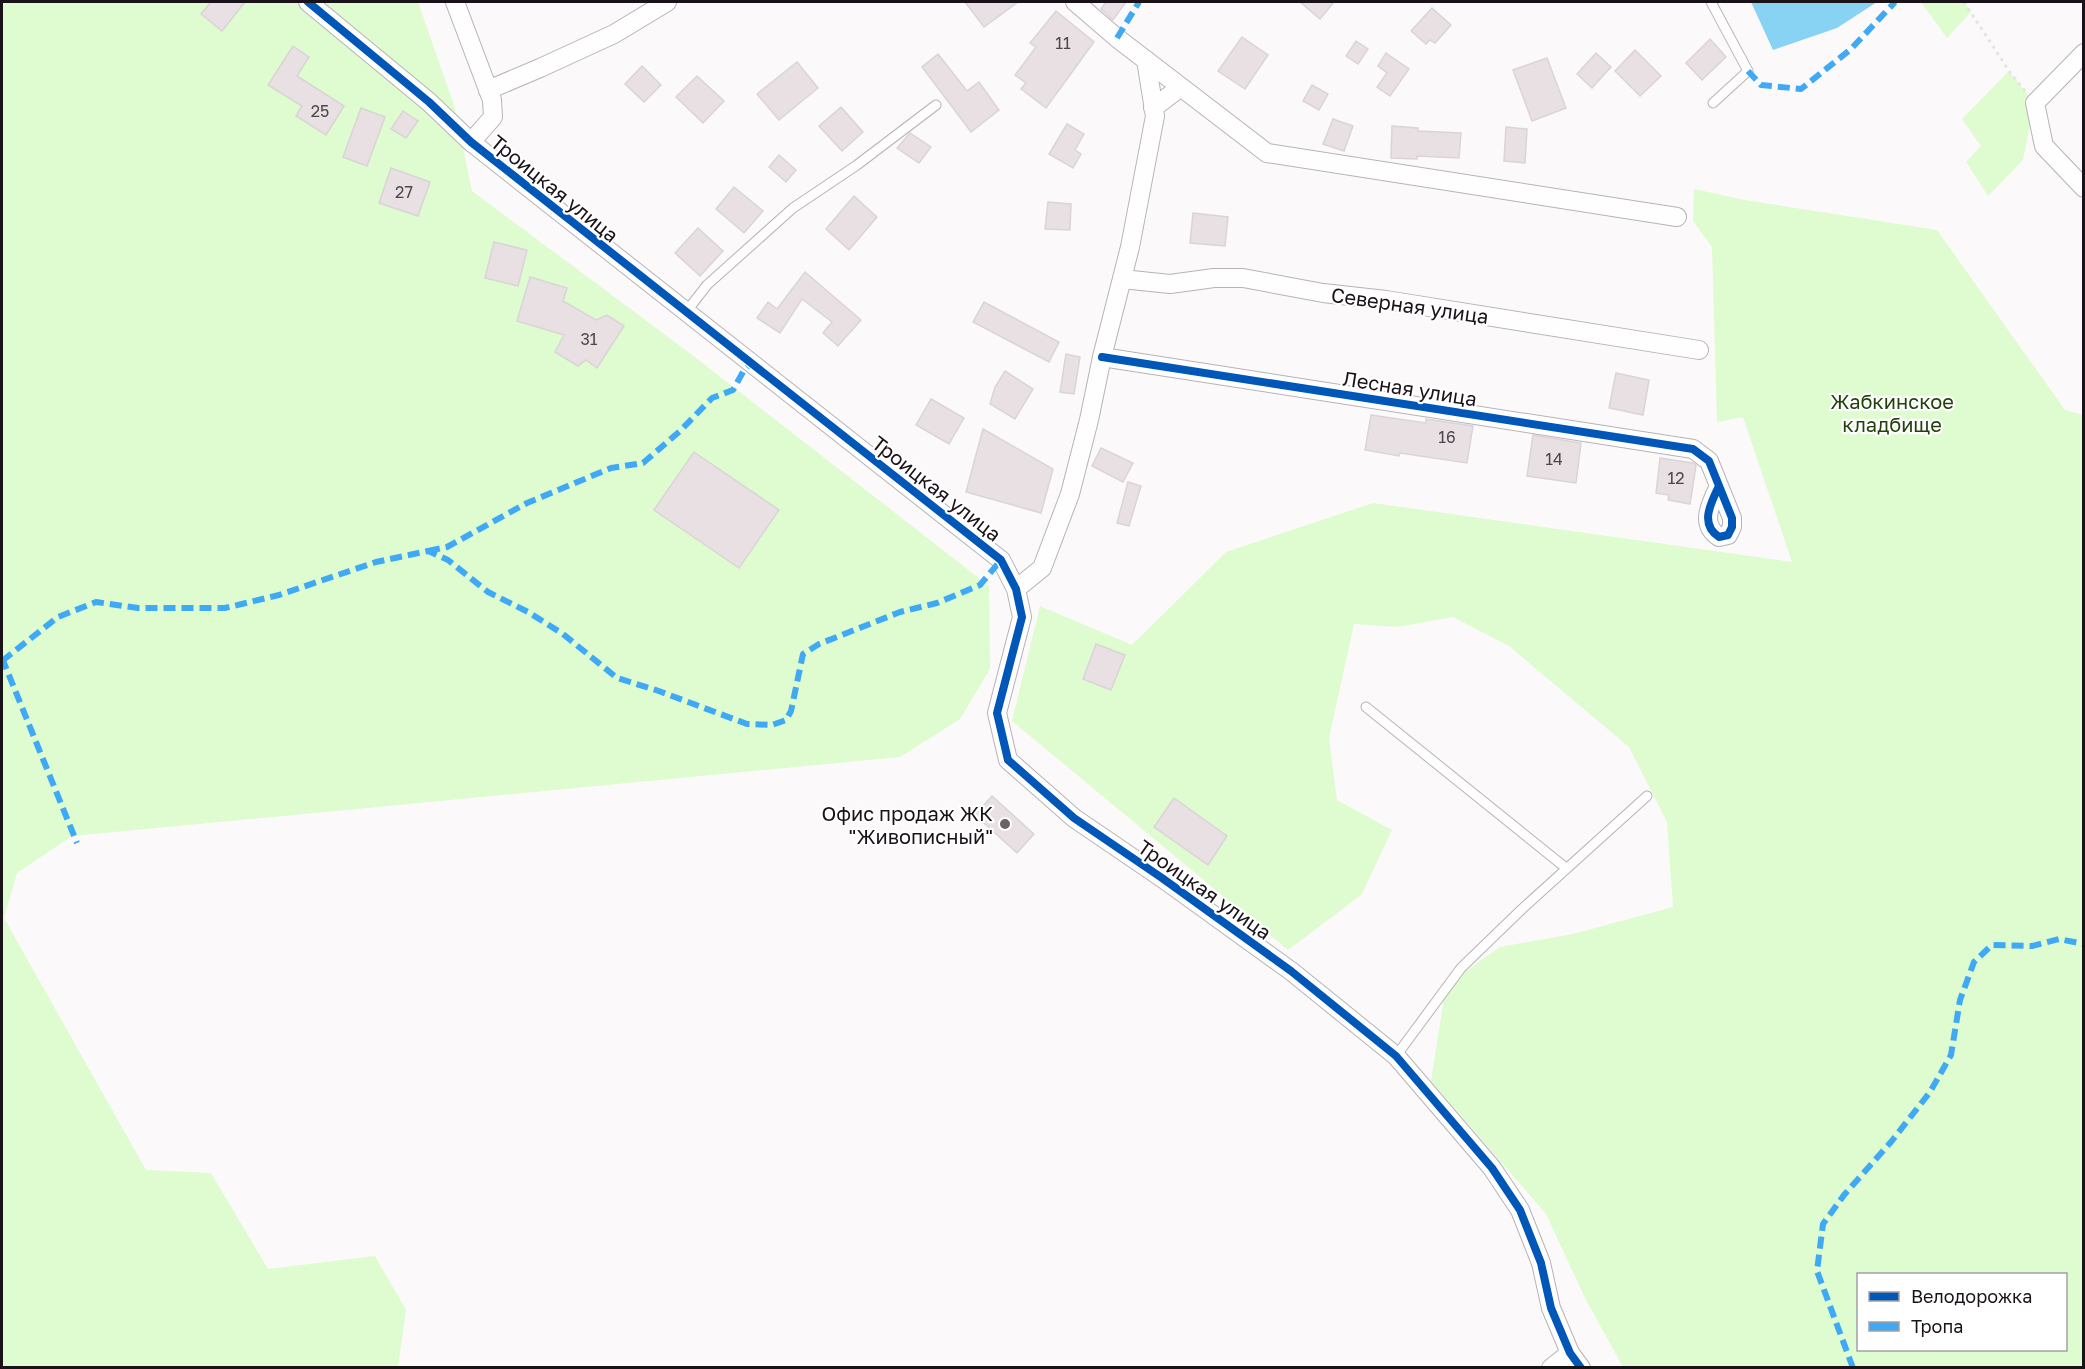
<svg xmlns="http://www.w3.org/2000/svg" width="2085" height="1369" viewBox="0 0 2085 1369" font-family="'Golos Text',sans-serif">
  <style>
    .green { fill: #dffbd0; fill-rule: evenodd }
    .water { fill: #88d2f3 }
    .building { fill: #e8e0e3; stroke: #dad4d7; stroke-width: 1.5 }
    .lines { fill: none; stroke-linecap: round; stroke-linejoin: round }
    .lane-casing { stroke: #b7b2b6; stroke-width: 11 }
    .street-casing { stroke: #b7b2b6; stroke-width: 20 }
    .path { stroke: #e4e4e4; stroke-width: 3; stroke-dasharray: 3 4.5; stroke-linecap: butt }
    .lane { stroke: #fffefe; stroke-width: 9 }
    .street { stroke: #fffefe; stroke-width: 18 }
    .quiet { stroke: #3fa9f5; stroke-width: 6; stroke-dasharray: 12 6; stroke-linecap: butt }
    .cycleway-casing { stroke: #fff; stroke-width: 11 }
    .cycleway { stroke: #0057b8; stroke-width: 8 }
    .poi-dot { fill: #696368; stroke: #fff; stroke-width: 2 }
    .labels { text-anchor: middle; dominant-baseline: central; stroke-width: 4.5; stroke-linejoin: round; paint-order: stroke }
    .number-label { font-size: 16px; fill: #4e464c }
    .street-label { font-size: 20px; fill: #1a1219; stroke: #fff }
    .park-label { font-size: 20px; fill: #22420c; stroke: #fff }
    .poi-label { font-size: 20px; fill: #1a1219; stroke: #fff; text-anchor: end }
  </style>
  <rect width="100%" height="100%" fill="#fcf9fb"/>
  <g class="green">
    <polygon points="2,2 418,2 454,105 472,191 687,351 989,586 990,669 960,719 900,757 72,836 17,873 4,918 146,1170 211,1173 268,1269 375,1256 406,1310 398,1367 2,1368"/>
    <polygon points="1921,2 1964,2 1971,12 1947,38"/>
    <polygon points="2009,71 2035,103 2023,160 1988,196 1966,162 1981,146 1962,119"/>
    <path d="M1694,189L1745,200L1937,230L2065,410L2083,415V1367H1623L1586,1300L1546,1214L1431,1081L1446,985L1500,947L1573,934L1673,907L1667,822L1629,747L1509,646L1453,617L1398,627L1354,624L1329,738L1337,800L1392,830L1362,894L1288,950L1012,721L1040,606L1132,645L1226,552L1373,503L1792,562L1743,417L1717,422L1712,247L1693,221ZM1858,1274H2066V1350H1858Z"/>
  </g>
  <polygon class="water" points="1751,2 1877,2 1837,28 1773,50"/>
  <g class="building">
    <polygon points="211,2 245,2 222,31 201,14"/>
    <polygon points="965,2 1018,2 984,27"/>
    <polygon points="1106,2 1126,2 1113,20 1101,9"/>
    <polygon points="1300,2 1334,2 1320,19"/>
    <polygon points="1432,8 1451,25 1435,43 1430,40 1426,44 1411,31"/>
    <polygon points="1056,11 1094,42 1046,108 1021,89 1026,83 1015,75 1036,47 1030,43"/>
    <polygon points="1242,37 1268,55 1245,89 1218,71"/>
    <polygon points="1710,39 1726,57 1702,80 1686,63"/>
    <polygon points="1356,41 1368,49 1358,64 1346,56"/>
    <polygon points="293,46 309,57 297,76 344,106 326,135 296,116 302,106 268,85"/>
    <polygon points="1635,50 1661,76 1640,96 1615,71"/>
    <polygon points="1386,53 1409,69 1390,96 1377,87 1387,73 1378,66"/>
    <polygon points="1596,53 1611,67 1592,88 1577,74"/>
    <polygon points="938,54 967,91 979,82 999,110 971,132 922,67"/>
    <polygon points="1547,58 1566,108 1532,121 1513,70"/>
    <polygon points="797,62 818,88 779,120 757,94"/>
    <polygon points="642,66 661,85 644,102 625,84"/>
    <polygon points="697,76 724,101 703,123 676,97"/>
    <polygon points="1312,85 1328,94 1319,110 1303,101"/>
    <polygon points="841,107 863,132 842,151 819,126"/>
    <polygon points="361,108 385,117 367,166 343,157"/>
    <polygon points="403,111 418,121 406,138 391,129"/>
    <polygon points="1333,119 1353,126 1344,151 1323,144"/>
    <polygon points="1067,124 1084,134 1075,150 1081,154 1073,168 1049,154"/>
    <polygon points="1392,126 1418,128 1418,131 1461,133 1459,158 1417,156 1417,159 1391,158"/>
    <polygon points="1506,127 1527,129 1525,163 1504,161"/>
    <polygon points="910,133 931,147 919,163 897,148"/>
    <polygon points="779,155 796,170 786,182 769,167"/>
    <polygon points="391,168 430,182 418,216 379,203"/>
    <polygon points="734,187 763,211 744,233 716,209"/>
    <polygon points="854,196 877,217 849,250 826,229"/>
    <polygon points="1048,202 1071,204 1070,230 1045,229"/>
    <polygon points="1193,213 1228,217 1225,246 1190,243"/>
    <polygon points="698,228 723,251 700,276 675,253"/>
    <polygon points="494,242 527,250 518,286 485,278"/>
    <polygon points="805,272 861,320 838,346 823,333 832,322 802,299 780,333 757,318 768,302 777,309"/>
    <polygon points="530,277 567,288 563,301 596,320 607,315 624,326 597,368 586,360 578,366 555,352 564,335 517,321"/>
    <polygon points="984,302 1059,342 1049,362 973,322"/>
    <polygon points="1066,354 1080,357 1074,394 1060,392"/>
    <polygon points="1005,371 1033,389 1015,419 990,404 995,387"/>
    <polygon points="1616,373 1649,380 1643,415 1609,408"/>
    <polygon points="931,399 964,418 949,444 916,425"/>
    <polygon points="1371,415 1426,423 1426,419 1473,426 1467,463 1400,453 1399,456 1365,450"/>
    <polygon points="983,429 1053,469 1041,513 966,492"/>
    <polygon points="1533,435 1581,443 1576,483 1527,476"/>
    <polygon points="1101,448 1133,463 1123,482 1092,466"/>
    <polygon points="694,452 779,510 739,568 654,510"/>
    <polygon points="1660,458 1693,463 1696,465 1690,504 1668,500 1669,495 1656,493"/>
    <polygon points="1128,482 1141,486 1129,526 1117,523"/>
    <polygon points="1096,644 1125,655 1111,690 1083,679"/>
    <polygon points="992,796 1034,834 1017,853 975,815"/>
    <polygon points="1174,798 1227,836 1208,865 1154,827"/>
  </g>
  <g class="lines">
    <g class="lane-casing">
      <g id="lane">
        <polyline points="1711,2 1748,71 1713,103"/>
        <polyline points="686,312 707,285 793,208 857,165 936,105"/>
        <polyline points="1366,707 1566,868"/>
        <polyline points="1396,1056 1461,968 1522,909 1647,796"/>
      </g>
    </g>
    <g class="street-casing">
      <g id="street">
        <polyline points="308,2 429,102 471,142 1001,560 1016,589 1022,617 997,713 1008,760 1074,818 1162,878 1291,971 1396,1056 1492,1168 1520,1210 1541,1263 1551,1308 1570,1353 1581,1368"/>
        <polyline points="455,2 492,100 493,117 471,142"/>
        <polyline points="1075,2 1117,38 1267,153 1677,217"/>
        <polyline points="2084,53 2035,103 2044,146 2084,188"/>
        <polyline points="488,90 540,68 614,34 667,2"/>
        <polyline points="1153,108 1181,87"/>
        <polyline points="1122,279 1170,284 1214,278 1243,278 1323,293 1386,300 1699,350"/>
        <path d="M1102,357L1693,449L1709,461L1732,518V527L1728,535L1719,537C1699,524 1711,503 1719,486"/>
        <polyline points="1016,589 1042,568 1070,494 1089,420 1102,357 1130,247 1155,116 1146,60"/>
        <polyline points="1551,1368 1570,1353"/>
      </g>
    </g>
    <polyline class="path" points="1964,2 2009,71 2025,91"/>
    <use href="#lane" class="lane"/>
    <use href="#street" class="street"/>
    <g class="quiet">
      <polyline points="1117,38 1139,2"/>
      <polyline points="1748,71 1761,85 1801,89 1851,49 1895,2"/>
      <polyline points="428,551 447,547 527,503 611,468 643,463 680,431 712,398 733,390 743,372 751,363"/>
      <polyline points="2,658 77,843"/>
      <polyline points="2,661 58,617 96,602 138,608 225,608 279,595 376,562 428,551 448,560 488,592 528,612 563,634 617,678 656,690 747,724 772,725 786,720 791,711 803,654 819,644 900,612 937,603 980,585 1001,560"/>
      <polyline points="1853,1368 1817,1271 1823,1224 1844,1195 1891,1142 1930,1092 1951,1055 1960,1000 1974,962 1992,945 2032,946 2059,939 2084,944"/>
    </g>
    <g class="cycleway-casing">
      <g id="cycleway">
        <polyline points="308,2 429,102 471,142 1001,560 1016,589 1022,617 997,713 1008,760 1074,818 1162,878 1291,971 1396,1056 1492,1168 1520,1210 1541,1263 1551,1308 1570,1353 1581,1368"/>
        <path d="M1102,357L1693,449L1709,461L1732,518V527L1728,535L1719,537C1699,524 1711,503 1719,486"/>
      </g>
    </g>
    <use href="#cycleway" class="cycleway"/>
  </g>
  <circle class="poi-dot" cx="1005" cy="824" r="6"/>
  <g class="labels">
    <g class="number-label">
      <text x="1063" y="43">11</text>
      <text x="320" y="111">25</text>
      <text x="404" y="192">27</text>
      <text x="589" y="339">31</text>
      <text x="1447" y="437">16</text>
      <text x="1554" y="459">14</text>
      <text x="1676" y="478">12</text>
    </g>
    <g class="street-label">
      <text transform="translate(555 188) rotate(39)">Троицкая улица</text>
      <text transform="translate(1410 305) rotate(8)">Северная улица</text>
      <text transform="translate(1410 388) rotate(9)">Лесная улица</text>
      <text transform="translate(937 488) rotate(38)">Троицкая улица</text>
      <text transform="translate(1205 889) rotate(35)">Троицкая улица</text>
    </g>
    <g class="park-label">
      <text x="1892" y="401">Жабкинское<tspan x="1892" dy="23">кладбище</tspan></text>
    </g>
    <g class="poi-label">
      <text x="993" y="813">Офис продаж ЖК<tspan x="993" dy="23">"Живописный"</tspan></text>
    </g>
  </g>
  <rect width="2085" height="1369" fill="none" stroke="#1a1219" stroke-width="6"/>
  <rect x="1857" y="1273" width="210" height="78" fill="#ffffff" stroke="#a3a0a3" stroke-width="1.5"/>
  <rect x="1869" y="1292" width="30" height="9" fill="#0057b8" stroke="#a3a0a3" stroke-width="1.5"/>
  <text x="1911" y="1303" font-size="18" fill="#1a1219">Велодорожка</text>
  <rect x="1869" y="1322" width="30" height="9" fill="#3fa9f5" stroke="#a3a0a3" stroke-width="1.5"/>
  <text x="1911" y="1333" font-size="18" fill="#1a1219">Тропа</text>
</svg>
